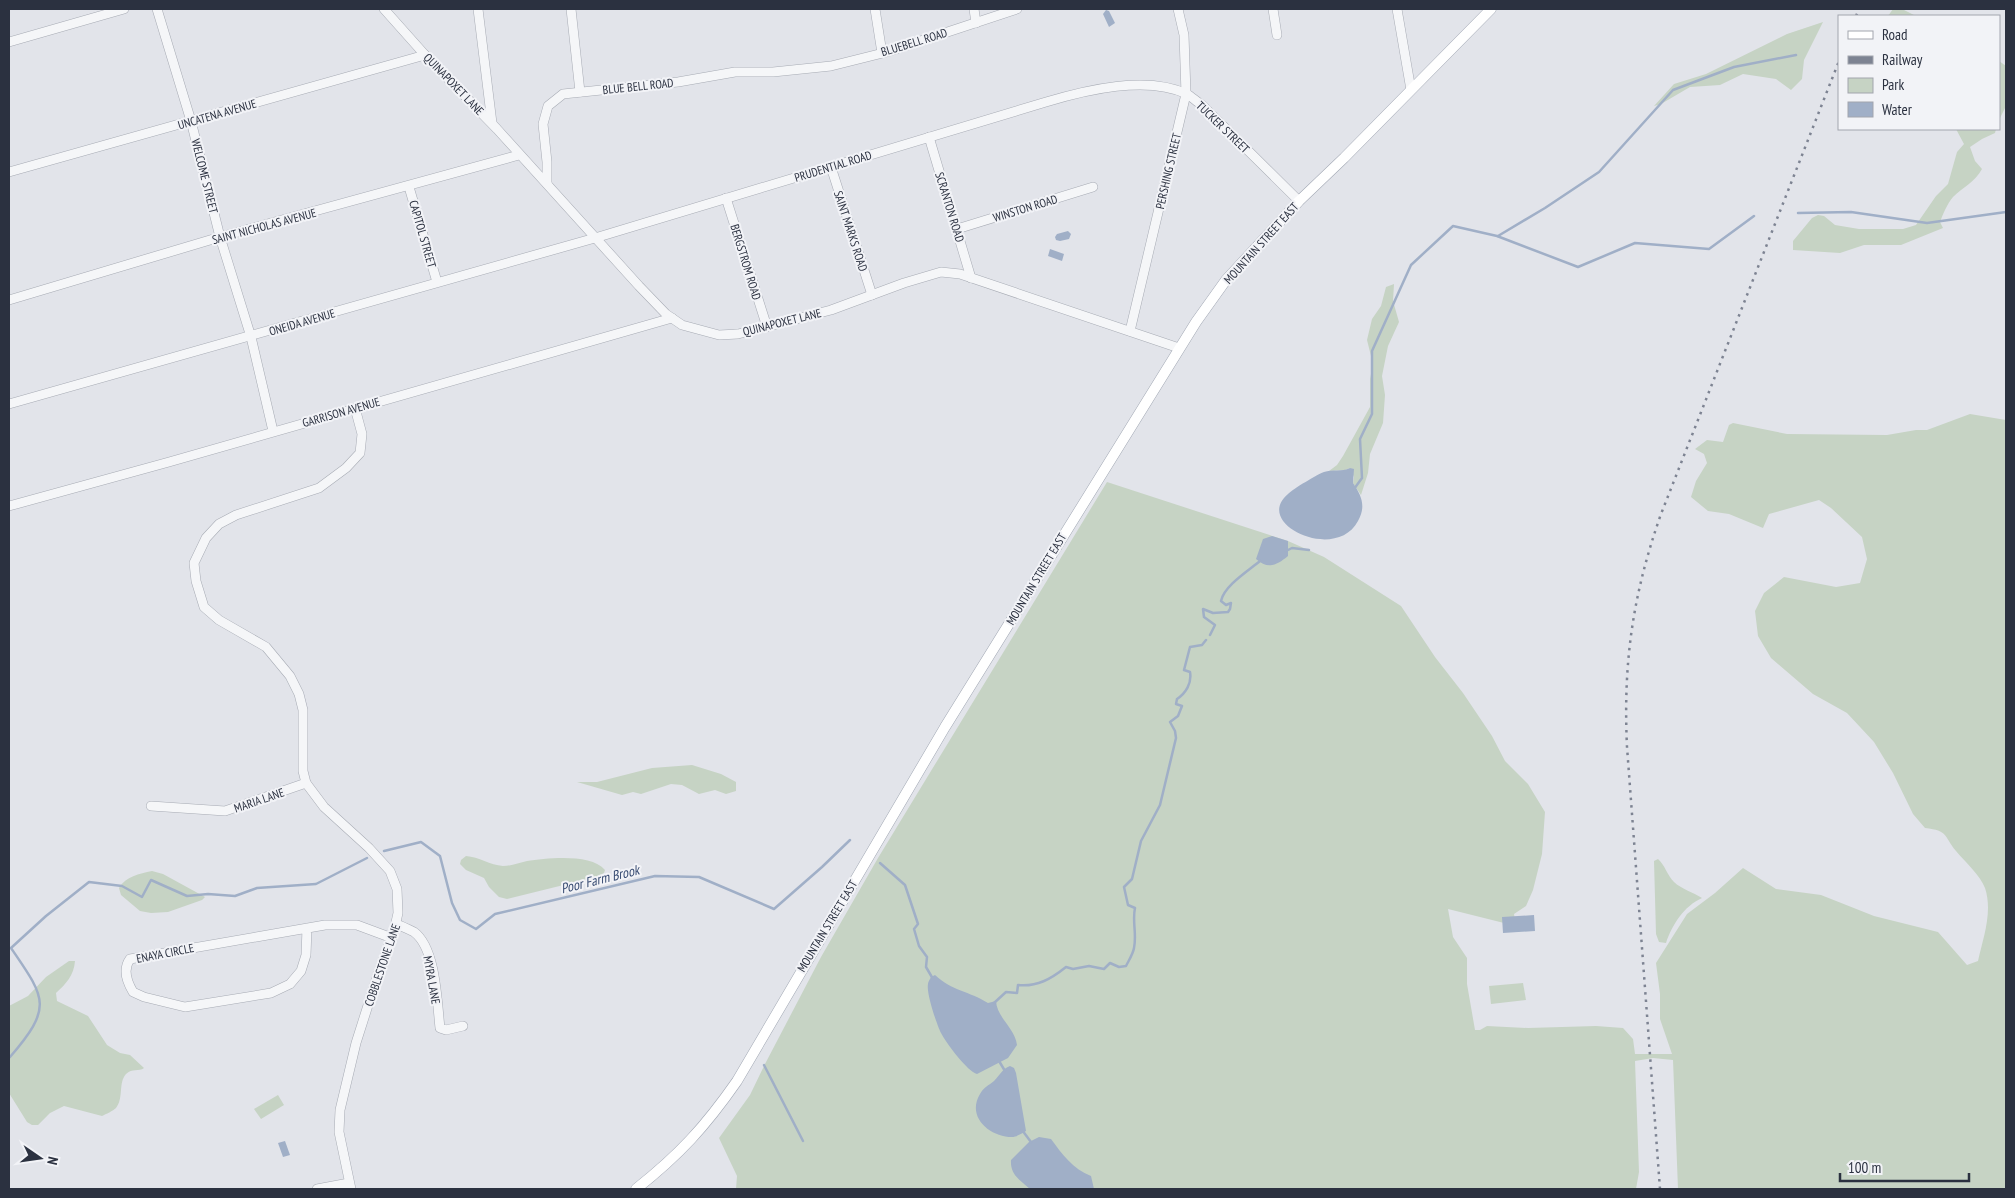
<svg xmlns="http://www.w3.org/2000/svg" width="2015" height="1198" viewBox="0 0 2015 1198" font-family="'PT Sans Narrow',sans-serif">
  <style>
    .green { fill: #c6d3c4 }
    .water { fill: #a0afc7 }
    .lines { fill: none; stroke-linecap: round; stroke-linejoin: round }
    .stream { stroke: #a0afc7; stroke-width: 2.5 }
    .minor-casing { stroke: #a7abb4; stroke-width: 10 }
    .major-casing { stroke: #a2a8b4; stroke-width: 11 }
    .minor { stroke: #f5f6f8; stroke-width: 9 }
    .major { stroke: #fff; stroke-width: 10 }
    .rail { stroke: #7d8392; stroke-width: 2.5; stroke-dasharray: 2.5 5; stroke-linecap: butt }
    .labels { text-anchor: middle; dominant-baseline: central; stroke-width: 4; stroke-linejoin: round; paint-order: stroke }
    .street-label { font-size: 12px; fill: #2b3140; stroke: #f2f3f7 }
    .water-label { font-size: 14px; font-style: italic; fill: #384c72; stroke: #f2f3f7 }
  </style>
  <rect width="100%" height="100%" fill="#e2e4ea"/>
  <g class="green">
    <polygon points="1893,9 1902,9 1916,16 1888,16"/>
    <polygon points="1823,22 1804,60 1802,79 1791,90 1776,79 1743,74 1720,85 1690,87 1661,104 1654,106 1674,84 1706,74 1787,34"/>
    <polygon points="1999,61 2006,66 2006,106 1999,120"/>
    <path d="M1956,129H1996L1995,133L1982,139L1970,147L1975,161L1982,169C1975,182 1963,187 1953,197C1947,204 1943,214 1940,222L1943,228L1901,245H1864L1840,253L1793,250V241L1812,218L1818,215L1824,216L1835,225L1859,229H1903L1916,225L1936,196L1948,184L1957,152L1964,144Z"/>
    <polygon points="1394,284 1393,301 1399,322 1388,346 1382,376 1385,395 1383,423 1370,454 1368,473 1361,495 1353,483 1354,477 1350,468 1345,470 1329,471 1337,465 1343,456 1370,407 1370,379 1373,364 1367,340 1372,319 1381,306 1386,287"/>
    <path d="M1970,414L2006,420V1189H1678L1673,1060L1653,1058L1635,1061L1639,1172L1636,1189H736L737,1176L719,1138L750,1095L765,1064L821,957L878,858L1107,482L1288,541L1324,557L1401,606L1435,657L1463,693L1492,736L1505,761L1528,784L1545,812L1542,854L1533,890L1526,906L1514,914L1516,926L1448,909L1453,937L1467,958V984L1475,1030H1480L1487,1026L1528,1028L1596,1026L1623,1028L1633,1039L1635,1054H1672L1660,1019V994L1656,963L1687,914L1715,893L1743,868L1776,889L1821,895L1874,916L1938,932L1967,965L1978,961C1983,938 1993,912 1985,888C1980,875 1965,862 1956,851C1943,835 1949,831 1925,828L1913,814L1893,773L1874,742L1847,713L1813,694L1771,658L1758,636L1755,611L1764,593L1784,577L1836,587L1860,583L1867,559L1862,537L1831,508L1819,500L1769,514L1763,528L1729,514L1708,511L1691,497L1696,481L1707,463L1704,454L1695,449L1707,440L1723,442L1729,425L1733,423L1787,434L1887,435L1916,430H1927Z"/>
    <polygon points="692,765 721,774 736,782 736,791 726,794 715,790 699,794 682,785 671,784 641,794 633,792 622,795 577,782 597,782 652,768"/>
    <path d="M466,856C479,857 490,865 503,866C511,866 519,863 527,861C547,858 591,853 605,870L604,873L596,877L507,899L499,897L489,887L484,878L466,870L460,864L461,860Z"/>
    <path d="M1658,859C1665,865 1667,875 1674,882C1681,889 1693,892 1702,898C1684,906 1672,925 1666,943L1659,942L1656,934L1654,861Z"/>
    <path d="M152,871L163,874L205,897L202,900L168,912L151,913L140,911L121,895L119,888C126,876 139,874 152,871Z"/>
    <path d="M69,961H75C74,975 66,984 56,993L57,1001L88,1016L107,1045L120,1053L130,1055L144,1068C139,1072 132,1068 126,1074C118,1083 124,1098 116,1108C113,1111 106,1114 102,1116L64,1106L50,1113L38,1125H32L27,1122L9,1093V1006L28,996L46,977Z"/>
    <polygon points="1523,983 1526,1000 1491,1004 1489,986"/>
    <polygon points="278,1095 284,1105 261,1119 254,1109"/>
  </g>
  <g class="water">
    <polygon points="1106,10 1109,11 1115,23 1109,27 1103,14"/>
    <polygon points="1068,231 1071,234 1069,239 1060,241 1056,240 1055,237 1057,234"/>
    <polygon points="1050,249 1064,254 1062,261 1048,256"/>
    <path d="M1350,468L1354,469L1353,483C1362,496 1366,507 1358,521C1336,563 1252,524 1288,494C1293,489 1318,474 1324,472C1332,469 1342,472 1350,468Z"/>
    <path d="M1272,536L1288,541V556C1277,565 1268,570 1256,559L1263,539Z"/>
    <polygon points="1534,915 1535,931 1503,933 1502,917"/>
    <path d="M935,975C952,991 969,991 988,1003L996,1001C997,1018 1015,1028 1017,1045L1008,1058L977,1074C968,1072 946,1043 941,1033C937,1025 926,993 928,984C928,982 930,979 931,977Z"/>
    <path d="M1010,1066L1014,1068L1016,1073L1026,1131C1022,1133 1017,1137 1012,1137C990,1137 966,1117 980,1094C983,1088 989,1085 994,1081C1000,1075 1002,1069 1010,1066Z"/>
    <path d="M1039,1137L1051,1139C1062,1154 1073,1169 1091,1176L1094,1189H1030C1020,1180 1010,1175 1011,1160L1029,1142Z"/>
    <polygon points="285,1141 290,1155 283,1157 278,1143"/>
  </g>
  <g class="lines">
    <g class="stream">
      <polyline points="1798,213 1851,212 1927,223 2006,212"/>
      <polyline points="1498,236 1545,208 1599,172 1673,90 1734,67 1796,55"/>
      <polyline points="1354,489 1362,478 1360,439 1372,414 1372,351 1411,265 1453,226 1497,236 1578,267 1635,243 1709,249 1754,216"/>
      <polyline points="1286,551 1292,548 1309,550"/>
      <path d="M1210,635L1215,625L1204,617L1203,609L1213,613L1228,612L1230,609L1231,603L1226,605L1221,601C1224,586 1248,571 1260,561"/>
      <polyline points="384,851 421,842 440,856 452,903 460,920 476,929 495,914 655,876 699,877 774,909 822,867 850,840"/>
      <polyline points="880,863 905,885 918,924 914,929 919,946 927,957 926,967 933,979"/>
      <path d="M994,1003L1006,992L1017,993L1018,985C1037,987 1051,979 1066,967L1073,969L1089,966L1104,969L1110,963L1119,967L1126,966C1129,960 1133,954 1134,948C1137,934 1132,921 1135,908L1128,905L1124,887L1132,879L1141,841L1160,805L1176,738L1175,731L1170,722L1178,716L1182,706L1176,704L1177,699C1186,693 1192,683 1190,672L1184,670L1190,647L1202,645L1206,640"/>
      <path d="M9,1056L10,1057C53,1007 46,999 11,948L46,916L89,882L122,886L142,897L151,880L187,896L208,894L235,896L257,888L316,884L367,858"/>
      <polyline points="999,1061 1005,1071"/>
      <polyline points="764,1065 803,1141"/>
      <polyline points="1022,1130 1031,1142"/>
    </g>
    <g class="minor-casing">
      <g id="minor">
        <polyline points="157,9 191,121 220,237 251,337 273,431"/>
        <polyline points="384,9 425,55 497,129 639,286 666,314 682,325 719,335 738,334 831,310 904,283 941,272 960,274 1179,348"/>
        <polyline points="478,9 492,123"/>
        <polyline points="571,9 580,92"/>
        <polyline points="875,9 882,53"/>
        <polyline points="974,9 976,23"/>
        <polyline points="1273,9 1277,35"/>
        <polyline points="1397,9 1411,90"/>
        <polyline points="9,42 124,9"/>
        <polyline points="929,137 971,278"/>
        <polyline points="831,167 872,295"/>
        <polyline points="9,172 425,55"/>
        <polyline points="547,183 547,162 543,124 548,106 563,94 678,82 735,72 773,72 831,66 887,52 1017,9"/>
        <polyline points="409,187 437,282"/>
        <polyline points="726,198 767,327"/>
        <polyline points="957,229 1093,187"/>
        <polyline points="9,300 220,237 519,155"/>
        <polyline points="1130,331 1186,94 1184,35 1178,9"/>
        <path d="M9,404L595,238L1046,102C1086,90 1147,75 1187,94C1192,97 1197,102 1202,105L1299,201"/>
        <polyline points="9,506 169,462 672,318"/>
        <polyline points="151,806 225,811 306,783"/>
        <path d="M396,924C402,926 408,929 414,932C436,948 437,1002 440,1028L446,1030L463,1026"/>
        <path d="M307,928L306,955L301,971L290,984L271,993L185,1007L144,997L133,992C127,982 122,970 130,959L325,925H357L392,938"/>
        <polyline points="317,1189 349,1183"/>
        <polyline points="351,1189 339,1132 340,1110 356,1043 377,977 394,931 398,913 397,889 390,871 369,848 324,807 306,783 303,771 303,710 299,694 290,676 266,647 219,620 204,607 196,581 194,563 206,538 219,524 236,515 319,488 346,468 360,453 362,434 355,408"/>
      </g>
    </g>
    <g class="major-casing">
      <path id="major" d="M636,1189C679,1155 705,1127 737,1081L945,727L1196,322L1226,280L1299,201L1344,158L1491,9"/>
    </g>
    <use href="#minor" class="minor"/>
    <use href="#major" class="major"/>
    <g class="rail">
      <polyline points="1856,16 1859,9"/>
      <path d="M1660,1189L1627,747C1623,661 1633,594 1661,514L1839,61"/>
    </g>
  </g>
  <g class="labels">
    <g class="street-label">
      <text transform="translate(914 42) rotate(-17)">BLUEBELL ROAD</text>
      <text transform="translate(454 84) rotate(46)">QUINAPOXET LANE</text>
      <text transform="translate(638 86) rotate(-6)">BLUE BELL ROAD</text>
      <text transform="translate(217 114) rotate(-16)">UNCATENA AVENUE</text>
      <text transform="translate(1223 127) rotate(44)">TUCKER STREET</text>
      <text transform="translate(833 166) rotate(-17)">PRUDENTIAL ROAD</text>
      <text transform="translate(1168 171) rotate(-77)">PERSHING STREET</text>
      <text transform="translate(205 176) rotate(76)">WELCOME STREET</text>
      <text transform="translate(950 207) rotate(73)">SCRANTON ROAD</text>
      <text transform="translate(1025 208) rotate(-17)">WINSTON ROAD</text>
      <text transform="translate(264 226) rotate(-15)">SAINT NICHOLAS AVENUE</text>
      <text transform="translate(851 231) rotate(72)">SAINT MARKS ROAD</text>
      <text transform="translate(423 234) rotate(74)">CAPITOL STREET</text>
      <text transform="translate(1261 243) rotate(-48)">MOUNTAIN STREET EAST</text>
      <text transform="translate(746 262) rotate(73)">BERGSTROM ROAD</text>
      <text transform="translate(302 322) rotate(-16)">ONEIDA AVENUE</text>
      <text transform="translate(782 322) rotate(-14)">QUINAPOXET LANE</text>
      <text transform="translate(341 412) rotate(-16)">GARRISON AVENUE</text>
      <text transform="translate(1036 579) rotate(-59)">MOUNTAIN STREET EAST</text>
      <text transform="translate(259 800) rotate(-19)">MARIA LANE</text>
      <text transform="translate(827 926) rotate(-59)">MOUNTAIN STREET EAST</text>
      <text transform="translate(165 953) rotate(-11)">ENAYA CIRCLE</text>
      <text transform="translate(382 965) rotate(-71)">COBBLESTONE LANE</text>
      <text transform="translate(432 980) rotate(80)">MYRA LANE</text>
    </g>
    <g class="water-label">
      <text transform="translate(600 879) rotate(-14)">Poor Farm Brook</text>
    </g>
  </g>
  <rect width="2015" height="1198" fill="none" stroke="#2b3140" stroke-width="20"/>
  <rect x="1838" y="15" width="162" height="115" fill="#f2f3f7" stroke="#a2a5ae"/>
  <rect x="1848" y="31" width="25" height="8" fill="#ffffff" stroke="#a2a5ae"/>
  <text x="1882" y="40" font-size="15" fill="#2b3140">Road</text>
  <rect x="1848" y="56" width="25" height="8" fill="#7d8392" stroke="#a2a5ae"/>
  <text x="1882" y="65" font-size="15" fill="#2b3140">Railway</text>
  <rect x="1848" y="78" width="25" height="15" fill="#c6d3c4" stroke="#a2a5ae"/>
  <text x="1882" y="90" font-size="15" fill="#2b3140">Park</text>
  <rect x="1848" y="102" width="25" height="15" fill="#a0afc7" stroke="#a2a5ae"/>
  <text x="1882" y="115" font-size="15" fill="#2b3140">Water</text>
  <g transform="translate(40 1158) rotate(103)" stroke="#f2f3f7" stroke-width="4" paint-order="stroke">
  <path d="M0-4L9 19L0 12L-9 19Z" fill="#2b3140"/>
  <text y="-8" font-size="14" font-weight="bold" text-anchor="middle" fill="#2b3140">N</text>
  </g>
  <path d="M1840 1173v8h129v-8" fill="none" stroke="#2b3140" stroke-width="2.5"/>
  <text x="1848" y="1173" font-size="15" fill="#2b3140" stroke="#f2f3f7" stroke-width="4" paint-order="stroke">100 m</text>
</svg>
